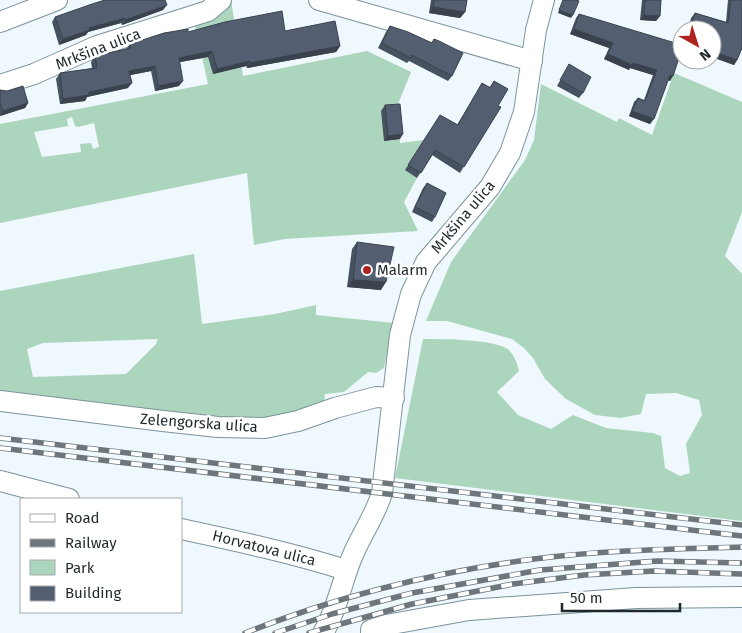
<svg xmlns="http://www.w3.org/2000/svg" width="742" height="633" viewBox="0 0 742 633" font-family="'Fira Sans',sans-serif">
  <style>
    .green { fill: #acd5bd; fill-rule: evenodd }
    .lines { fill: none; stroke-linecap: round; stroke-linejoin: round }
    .minor-casing { stroke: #7b939d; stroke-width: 22 }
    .minor { stroke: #fff; stroke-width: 20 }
    .rail-casing { stroke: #6d777b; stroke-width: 5.5 }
    .rail { stroke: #fff; stroke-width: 4; stroke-dasharray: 11; stroke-linecap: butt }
    .wall { fill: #475260 }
    .shaded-wall { fill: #3a424e }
    .building { fill: #535f70; stroke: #3a424e }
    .poi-dot { fill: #b1211e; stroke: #fff; stroke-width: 2 }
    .labels { text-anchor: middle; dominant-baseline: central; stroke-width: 5; stroke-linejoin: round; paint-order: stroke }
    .street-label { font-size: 15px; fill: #1f292d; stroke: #fff }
    .poi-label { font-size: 15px; fill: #1f292d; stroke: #fff; text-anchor: start }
  </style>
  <rect width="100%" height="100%" fill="#eef8fd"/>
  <g class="green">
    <path d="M231,0L243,76L367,51L411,72L396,109L381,111L385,141L400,139V143L424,140L417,178L404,202L418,231L285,239L254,245L247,173L0,223V124L208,84L194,21ZM72,117L75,126L78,127L94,123L99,147L93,149L91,143L80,144L81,152L42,157L34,132L68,126L67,119Z"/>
    <path d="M674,73L742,102V212L725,256L742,274V521L395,478L423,339C442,339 496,339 509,350C515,357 517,363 519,371L497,392L518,415L551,429L573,415L606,428L653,433L661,436L665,468L680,476L690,473L686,444L702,415L699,400L676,393L646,394L641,414L621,418L595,415L566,399L545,379L533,358L524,348L512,339L447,321H426L451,262L525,160L534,140L541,84L617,122L619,118L652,135Z"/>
    <path d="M194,254L202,324L275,314L316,305V315L394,323L384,368L376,373L368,372L344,392L325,394L324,404L263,423L0,396V291ZM158,339L156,344L126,374L33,377L27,349L43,343Z"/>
  </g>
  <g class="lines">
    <g class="minor-casing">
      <g id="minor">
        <polyline points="319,0 532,61"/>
        <polyline points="0,22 57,0"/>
        <polyline points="0,85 34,74 97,46 208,11 221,0"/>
        <polyline points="0,401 163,421 218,427 265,428 298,421 335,408 376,397 394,398"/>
        <polyline points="0,481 69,499"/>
        <path d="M181,529C237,541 292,553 346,570"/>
        <path d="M323,633C337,610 342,581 352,557C361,535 375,516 382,493L400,335L411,294L426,262L490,187L510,153L524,112L536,30L544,0"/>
        <polyline points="371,633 371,630 386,625 469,610 636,598 742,597"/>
      </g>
    </g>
    <use href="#minor" class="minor"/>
    <g class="rail-casing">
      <g id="rail">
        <polyline points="0,438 742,525"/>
        <polyline points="0,448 742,536"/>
        <path d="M245,633C338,596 435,572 534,559C603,550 673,549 742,547"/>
        <polyline points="275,633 332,614 412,593 540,570 657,561 742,563"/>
        <polyline points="309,633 412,604 513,584 584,575 654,571 742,574"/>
      </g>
    </g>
    <use href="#rail" class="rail"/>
  </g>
  <g class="wall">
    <polygon points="431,0 467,0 465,12 460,18 429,13"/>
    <polygon points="642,0 661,0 660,16 656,21 640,20"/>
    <polygon points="728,0 742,0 737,60 734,65 712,57 712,30 688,30 691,18 695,13 726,22"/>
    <polygon points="163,10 122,25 121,23 88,32 86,35 59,45 52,22 55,17"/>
    <polygon points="579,14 673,76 670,81 668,80 650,124 629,116 634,102 638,98 644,100 653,75 630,68 629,70 604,59 609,48 570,34 576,18"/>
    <polygon points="390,26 432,43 434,39 452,76 448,81 409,61 407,63 378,48 386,32"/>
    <polygon points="285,31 340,46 336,52 247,68 246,66 213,74 208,57 180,62 179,86 155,91 151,71 130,75 128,88 87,97 85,101 60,104 56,79 60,73 92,68 91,62 95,56 126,49 130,44 188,32"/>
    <polygon points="569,64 583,93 579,98 557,86"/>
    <polygon points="494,81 498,106 460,173 432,155 417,178 405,170 440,115 457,125 482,83 490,87"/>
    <polygon points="0,90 28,103 25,108 0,116"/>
    <polygon points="385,105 400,139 384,141 381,111"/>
    <polygon points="427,183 435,217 432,222 412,212 423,188"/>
    <polygon points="357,242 381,290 347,287 352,249"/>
  </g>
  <g class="shaded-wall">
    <polygon points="167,5 163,10 122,25 125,20"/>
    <polygon points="433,7 465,12 460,18 429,13"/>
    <polygon points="559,10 573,15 571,18 558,13"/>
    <polygon points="644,15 660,16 656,21 640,20"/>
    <polygon points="125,18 121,23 88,32 86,35 59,45 63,39 89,28"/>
    <polygon points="574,29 613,43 609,48 570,34"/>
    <polygon points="340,46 336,52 247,68 250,63"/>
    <polygon points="212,51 208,57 175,63 179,58"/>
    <polygon points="712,51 737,60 734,65 712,57"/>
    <polygon points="608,54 633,63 657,70 653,75 630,68 629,70 604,59"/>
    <polygon points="250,61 246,66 213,74 217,69"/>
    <polygon points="155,66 151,71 126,76 129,71"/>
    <polygon points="670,75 673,76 670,81 667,80"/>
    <polygon points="183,81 179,86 155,91 158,86"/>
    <polygon points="132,83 128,88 87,97 85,101 60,104 63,99"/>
    <polygon points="28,103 25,108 0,116 3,111"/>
    <polygon points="632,111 654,119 650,124 629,116"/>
    <polygon points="403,134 400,139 384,141 388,136"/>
    <polygon points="353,280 386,282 381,290 347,287"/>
  </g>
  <g class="building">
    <polygon points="105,0 165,0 167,5 125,20 125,18 89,28 90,30 63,39 55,17 92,4"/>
    <polygon points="434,0 467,0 465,12 433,7"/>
    <polygon points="563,0 576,0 579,1 573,15 559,10"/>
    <polygon points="645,0 661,0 660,16 644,15"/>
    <polygon points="731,0 742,0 742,48 737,60 712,51 712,30 690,30 695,13 728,23"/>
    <polygon points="282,11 285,31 335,21 340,46 250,63 250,61 217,69 212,51 179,58 183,81 158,86 155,66 129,71 132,83 89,92 89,95 63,99 60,73 97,68 95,56 131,48 130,44 164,33 188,29 188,32 225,22"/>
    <polygon points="579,14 682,45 682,49 673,76 670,75 654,119 632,111 638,98 645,101 657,70 633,63 632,65 608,54 613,43 574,29"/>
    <polygon points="390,26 408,32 432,43 434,39 439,41 463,53 452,76 412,55 411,58 382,43"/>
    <polygon points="569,64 591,77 583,93 560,80"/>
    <polygon points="494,81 508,89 498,106 501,107 464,167 435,150 421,173 408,165 440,115 458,125 482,83 490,88"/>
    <polygon points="23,86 28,103 3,111 0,102 0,90 7,91"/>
    <polygon points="400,104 403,134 388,136 385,105"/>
    <polygon points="427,183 446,193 435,217 415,207"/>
    <polygon points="357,242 394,247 386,282 353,280"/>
  </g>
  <circle class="poi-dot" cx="367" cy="270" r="5"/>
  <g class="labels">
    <g class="street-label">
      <text transform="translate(98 49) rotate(-21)">Mrkšina ulica</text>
      <text transform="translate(463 217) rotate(-50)">Mrkšina ulica</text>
      <text transform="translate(199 423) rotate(4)">Zelengorska ulica</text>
      <text transform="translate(264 548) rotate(14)">Horvatova ulica</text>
    </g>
    <g class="poi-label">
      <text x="377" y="270">Malarm</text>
    </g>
  </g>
  <rect x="20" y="498" width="162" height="115" fill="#ffffff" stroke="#a5a9ab"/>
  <rect x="30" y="514" width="25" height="8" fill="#ffffff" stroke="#a5a9ab"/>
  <text x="65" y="523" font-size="15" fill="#1f292d">Road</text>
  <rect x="30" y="539" width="25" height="8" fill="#6d777b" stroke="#a5a9ab"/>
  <text x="65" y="548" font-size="15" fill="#1f292d">Railway</text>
  <rect x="30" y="560" width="25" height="15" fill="#acd5bd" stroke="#a5a9ab"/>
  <text x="65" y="573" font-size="15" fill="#1f292d">Park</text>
  <rect x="30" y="586" width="25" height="15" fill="#535f70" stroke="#a5a9ab"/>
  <text x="65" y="598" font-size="15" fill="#1f292d">Building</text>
  <g transform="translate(697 45) rotate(141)"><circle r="24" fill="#ffffff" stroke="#a5a9ab"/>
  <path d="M0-4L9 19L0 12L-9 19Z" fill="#b1211e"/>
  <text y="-8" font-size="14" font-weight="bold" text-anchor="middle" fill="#1f292d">N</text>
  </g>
  <path d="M562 603v8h118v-8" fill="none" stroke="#1f292d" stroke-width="2.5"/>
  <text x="570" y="603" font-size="15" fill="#1f292d" stroke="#ffffff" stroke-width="4" paint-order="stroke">50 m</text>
</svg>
